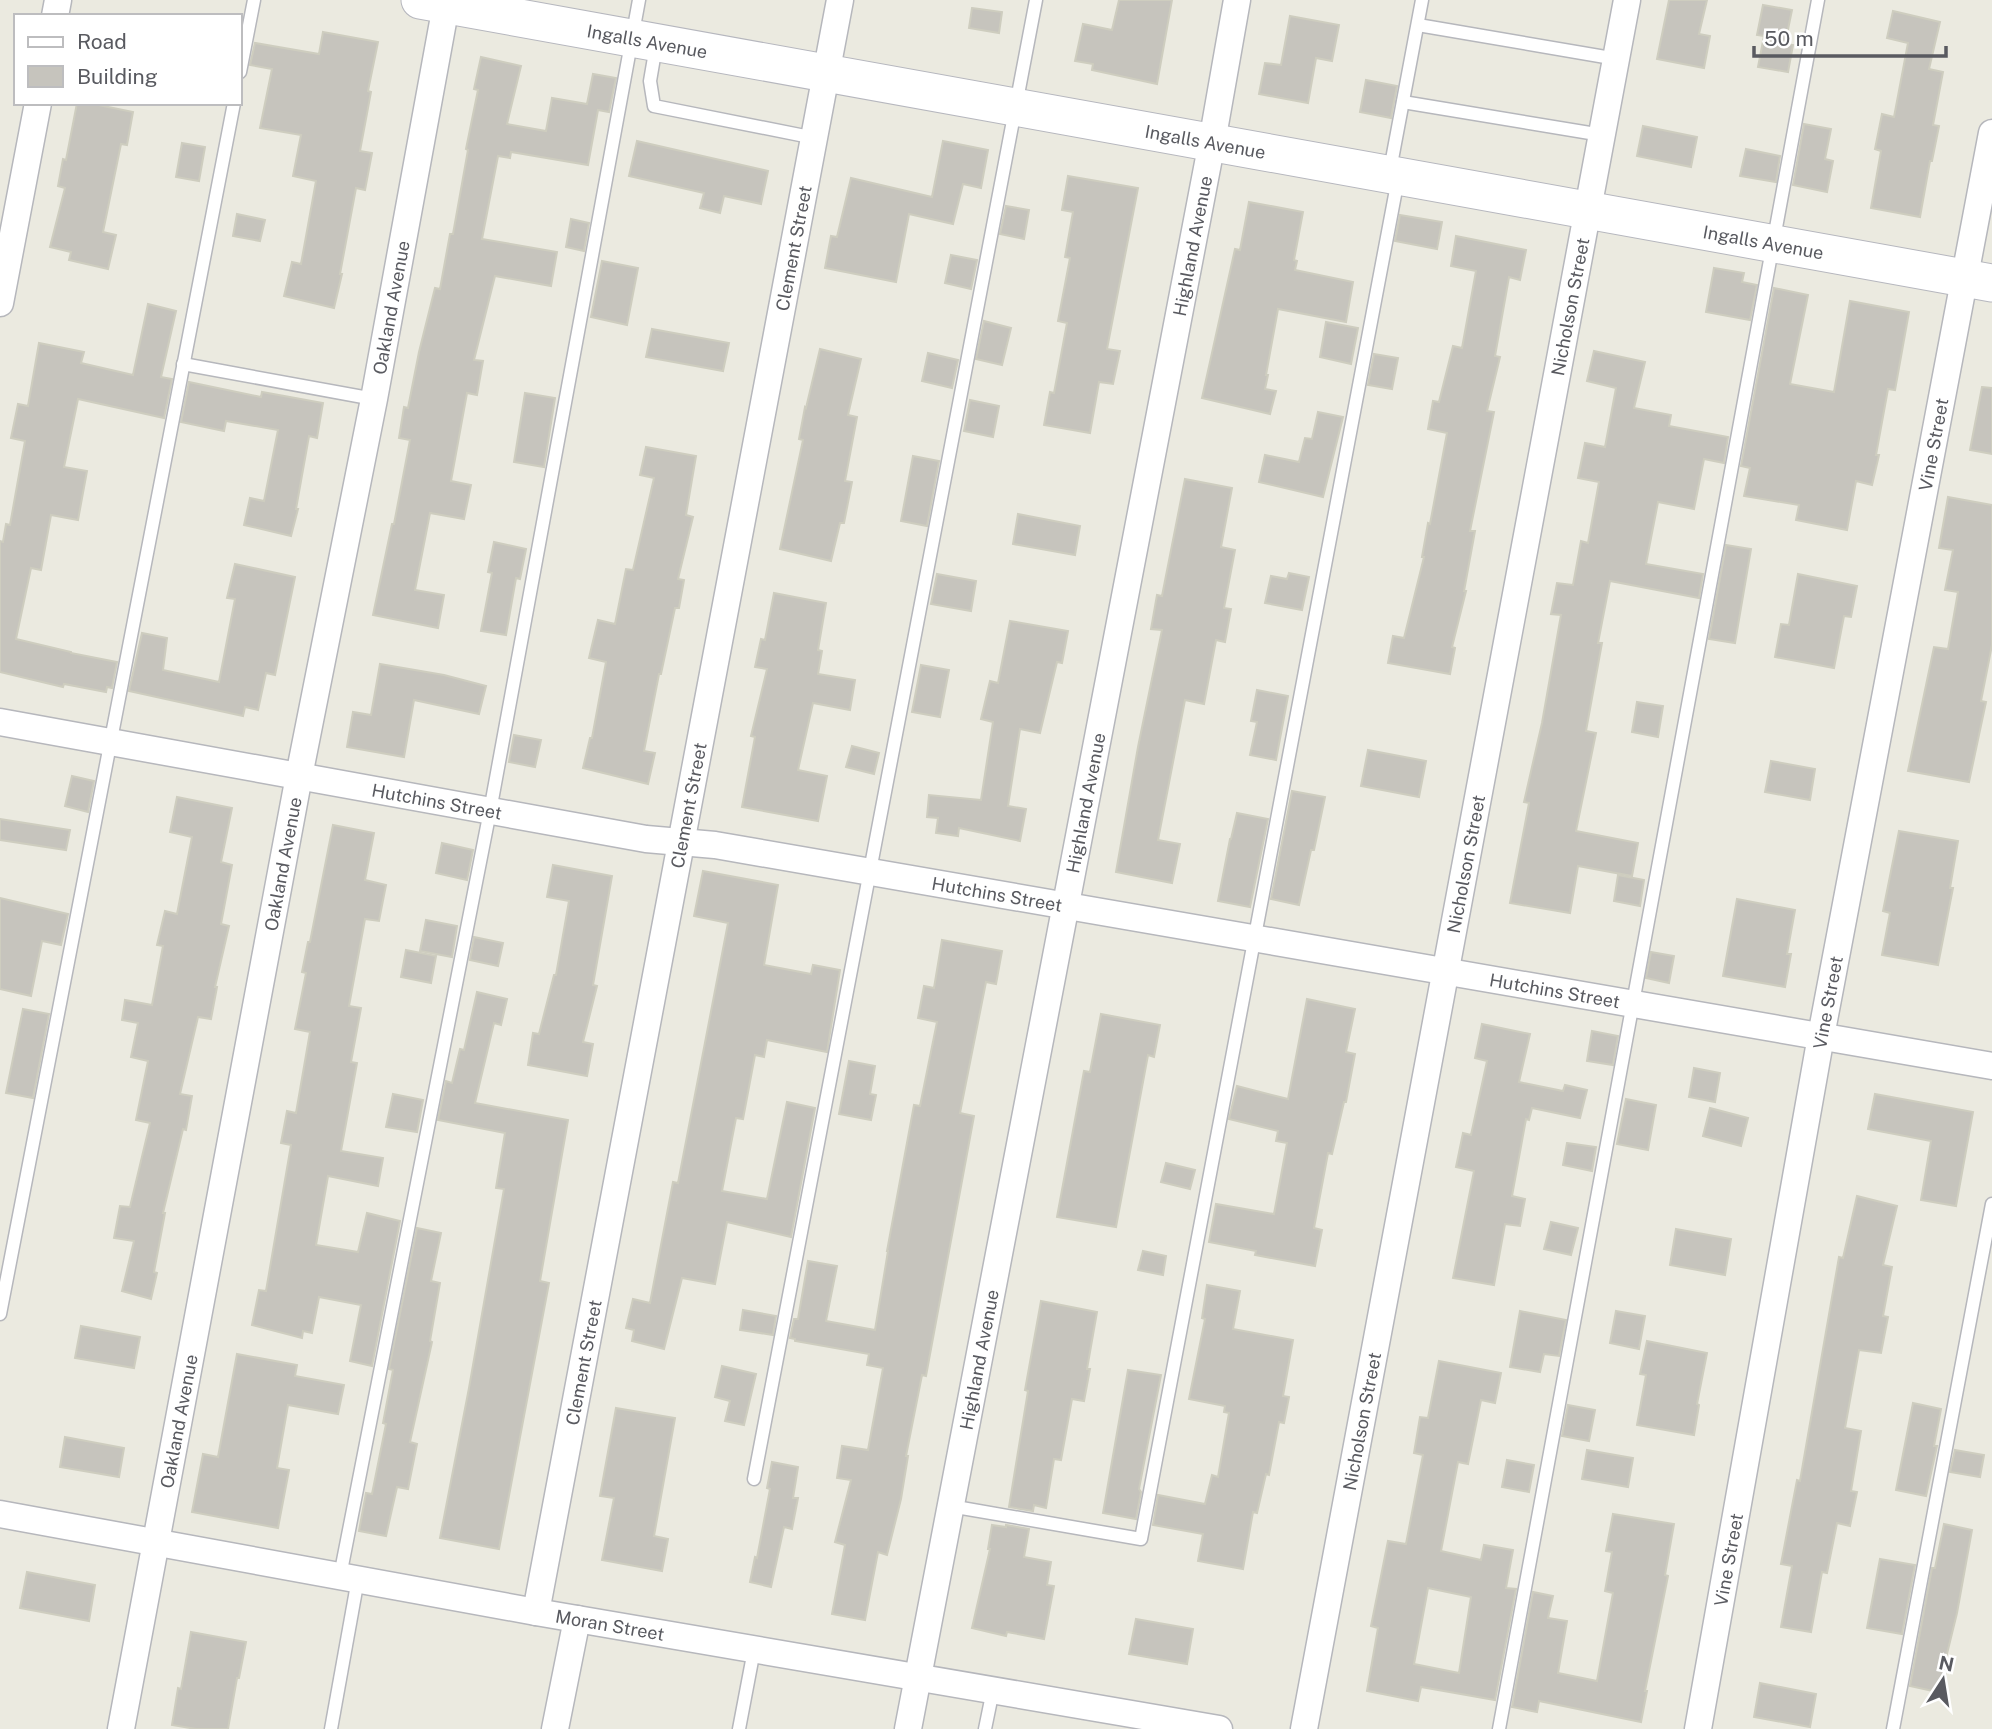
<svg xmlns="http://www.w3.org/2000/svg" width="1992" height="1729" viewBox="0 0 1992 1729" font-family="'Public Sans',sans-serif">
  <style>
    .building { fill: #c6c4bd; stroke: #cecdbf; stroke-width: 2; fill-rule: evenodd }
    .lines { fill: none; stroke-linecap: round; stroke-linejoin: round }
    .lane-casing { stroke: #b6b7bc; stroke-width: 15 }
    .street-casing { stroke: #b6b7bc; stroke-width: 29 }
    .secondary-casing { stroke: #b6b7be; stroke-width: 39 }
    .lane { stroke: #fff; stroke-width: 12 }
    .street { stroke: #fff; stroke-width: 26 }
    .secondary { stroke: #fff; stroke-width: 37 }
    .labels { text-anchor: middle; dominant-baseline: central; stroke-width: 6; stroke-linejoin: round; paint-order: stroke }
    .street-label { font-size: 18px; fill: #595a60; stroke: #fff }
  </style>
  <rect width="100%" height="100%" fill="#ebeae0"/>
  <g class="building">
    <polygon points="1119,0 1172,0 1157,84 1092,70 1093,64 1075,61 1083,24 1112,30"/>
    <polygon points="1669,0 1707,0 1699,34 1710,36 1704,68 1657,59"/>
    <polygon points="1763,5 1792,10 1785,44 1793,45 1788,72 1758,67 1764,36 1757,35"/>
    <polygon points="972,8 1002,12 999,33 969,28"/>
    <polygon points="1893,11 1940,22 1929,69 1943,72 1933,125 1939,126 1932,161 1930,161 1920,217 1871,208 1881,151 1875,149 1882,114 1894,117 1908,43 1887,38"/>
    <polygon points="1290,16 1339,25 1332,61 1316,58 1308,103 1259,94 1265,63 1281,65"/>
    <polygon points="323,32 378,42 368,91 371,92 360,151 372,153 365,190 356,188 340,274 342,274 334,308 284,296 292,262 301,264 316,181 293,176 301,135 260,128 272,69 250,65 255,43 319,54"/>
    <polygon points="481,57 521,66 507,124 546,131 552,98 587,104 593,74 616,78 609,112 598,110 588,165 511,152 510,158 498,156 482,239 557,252 551,286 495,276 474,360 483,361 477,395 467,393 451,481 471,485 464,519 430,513 415,590 444,595 438,628 373,615 392,524 394,524 410,440 399,438 404,407 408,408 419,352 435,288 440,289 450,234 453,234 468,150 466,149 478,90 474,89"/>
    <polygon points="1366,80 1397,86 1391,118 1360,112"/>
    <polygon points="77,103 89,103 133,112 127,145 121,144 103,232 116,235 108,269 69,260 71,252 50,247 65,188 58,186 63,159 66,160"/>
    <polygon points="1804,124 1831,129 1825,159 1833,161 1827,192 1793,185"/>
    <polygon points="1643,126 1697,137 1691,167 1637,156"/>
    <polygon points="637,141 768,171 761,204 724,196 720,213 700,208 704,193 629,176"/>
    <polygon points="943,141 988,150 981,188 963,184 953,224 909,214 896,282 825,268 831,236 837,237 851,178 932,197"/>
    <polygon points="182,143 205,147 199,181 176,177"/>
    <polygon points="1746,149 1780,156 1776,182 1740,176"/>
    <polygon points="1068,176 1138,188 1107,349 1120,351 1113,384 1099,382 1090,433 1044,425 1050,392 1054,393 1067,323 1058,321 1070,258 1065,257 1073,212 1062,210"/>
    <polygon points="1249,202 1303,212 1294,260 1297,261 1295,270 1353,282 1346,322 1278,309 1266,375 1268,375 1265,389 1276,391 1270,414 1202,398 1235,249 1240,250"/>
    <polygon points="1006,206 1029,210 1024,239 1000,234"/>
    <polygon points="237,214 265,220 260,241 233,236"/>
    <polygon points="1400,215 1442,222 1437,249 1395,241"/>
    <polygon points="571,219 589,223 584,251 566,247"/>
    <polygon points="1456,236 1526,250 1520,280 1509,277 1495,356 1500,357 1487,411 1494,412 1470,531 1475,531 1464,591 1466,591 1452,647 1455,648 1450,674 1388,663 1393,636 1404,638 1424,557 1422,557 1428,523 1430,524 1447,433 1428,429 1433,401 1439,402 1453,346 1462,348 1476,271 1451,266"/>
    <polygon points="951,255 977,260 971,289 945,283"/>
    <polygon points="602,261 638,268 627,325 591,317"/>
    <polygon points="1714,268 1744,273 1742,282 1757,285 1750,320 1706,312"/>
    <polygon points="1774,288 1808,295 1790,384 1834,392 1850,301 1909,312 1895,390 1888,389 1876,455 1879,455 1872,485 1856,481 1847,530 1796,520 1799,505 1744,496 1750,468 1741,466"/>
    <polygon points="148,304 176,311 161,377 172,379 164,418 78,399 64,467 87,471 78,520 51,515 41,570 31,568 16,639 71,652 71,653 117,662 112,688 107,687 106,692 64,684 63,687 0,672 0,541 3,542 6,524 10,525 25,441 11,438 18,404 28,406 39,343 84,352 81,363 133,375"/>
    <polygon points="984,321 1011,328 1002,365 976,359"/>
    <polygon points="1326,322 1358,328 1351,364 1320,357"/>
    <polygon points="652,329 729,343 723,371 646,357"/>
    <polygon points="820,349 861,359 848,415 857,417 845,481 852,482 844,523 840,523 831,561 780,549 803,440 799,439 805,407 806,408"/>
    <polygon points="1594,351 1645,362 1634,408 1671,415 1669,426 1728,437 1724,463 1704,459 1694,509 1658,502 1646,564 1703,574 1699,598 1610,581 1598,643 1602,643 1586,731 1596,733 1576,831 1638,843 1632,876 1578,866 1570,913 1510,903 1529,803 1524,802 1542,723 1561,615 1551,614 1557,583 1573,585 1581,541 1588,543 1599,482 1578,478 1585,443 1605,447 1616,388 1587,381"/>
    <polygon points="928,353 958,360 952,388 922,381"/>
    <polygon points="1374,354 1398,358 1392,389 1368,385"/>
    <polygon points="189,382 261,397 262,392 323,403 317,438 309,436 296,509 298,509 291,536 244,525 250,498 264,501 278,430 226,421 224,431 181,422"/>
    <polygon points="1982,387 1992,388 1992,454 1970,450"/>
    <polygon points="525,393 555,398 544,467 514,462"/>
    <polygon points="970,400 999,406 993,437 964,431"/>
    <polygon points="1318,412 1343,417 1323,497 1259,482 1265,455 1299,462 1305,438 1312,439"/>
    <polygon points="646,447 696,456 686,515 693,517 678,579 684,580 679,608 675,608 661,674 659,674 644,751 655,753 648,784 583,768 590,738 592,738 606,662 589,658 598,620 615,624 626,569 633,570 654,478 640,475"/>
    <polygon points="913,456 939,461 927,526 901,521"/>
    <polygon points="1185,479 1232,488 1221,547 1235,550 1224,608 1231,609 1225,642 1216,640 1204,704 1185,700 1158,840 1180,844 1172,883 1116,872 1138,747 1162,630 1151,629 1157,595 1162,596"/>
    <polygon points="1948,497 1992,505 1992,645 1981,701 1986,702 1969,782 1908,771 1934,647 1948,649 1958,592 1945,590 1953,550 1939,548"/>
    <polygon points="1018,514 1080,526 1075,555 1013,544"/>
    <polygon points="494,542 526,549 520,579 516,578 506,635 481,631 492,573 488,572"/>
    <polygon points="1726,545 1751,549 1735,643 1709,639"/>
    <polygon points="235,564 295,577 275,675 266,673 258,710 245,707 243,716 129,691 142,633 167,638 163,670 219,682 235,599 227,598"/>
    <polygon points="1289,573 1309,577 1302,610 1265,603 1271,576 1287,579"/>
    <polygon points="937,574 976,581 971,611 931,604"/>
    <polygon points="1798,574 1857,586 1851,617 1844,616 1834,668 1775,657 1781,624 1789,625"/>
    <polygon points="774,593 826,603 818,650 822,651 818,674 855,680 850,710 813,703 798,770 827,776 818,821 742,807 755,737 751,736 767,669 755,667 761,639 765,640"/>
    <polygon points="1010,621 1068,631 1062,663 1057,662 1040,733 1020,729 1008,806 1026,809 1020,841 959,828 958,836 936,833 938,818 927,817 929,795 981,800 993,722 981,719 990,681 998,683"/>
    <polygon points="380,664 444,675 486,686 479,714 414,700 404,757 347,747 353,712 371,715"/>
    <polygon points="921,665 949,670 940,717 912,712"/>
    <polygon points="1257,690 1288,696 1276,760 1250,755 1257,722 1251,721"/>
    <polygon points="1637,702 1663,706 1658,737 1632,732"/>
    <polygon points="514,735 541,740 535,767 509,762"/>
    <polygon points="852,746 879,753 874,774 846,767"/>
    <polygon points="1368,750 1426,761 1419,797 1361,786"/>
    <polygon points="1771,761 1815,769 1810,800 1765,792"/>
    <polygon points="72,776 94,781 88,812 65,806"/>
    <polygon points="1292,791 1325,797 1314,850 1311,850 1299,905 1271,899"/>
    <polygon points="177,797 232,808 221,862 232,865 221,924 229,926 215,987 217,987 211,1019 198,1017 180,1094 192,1096 186,1130 183,1129 163,1213 165,1213 154,1272 157,1273 151,1299 122,1291 134,1241 114,1238 120,1206 130,1207 150,1123 136,1120 148,1061 131,1057 138,1023 122,1020 125,1000 152,1005 163,946 157,945 165,911 177,914 192,837 170,832"/>
    <polygon points="1237,813 1268,819 1250,907 1218,901 1230,839 1231,839"/>
    <polygon points="0,819 70,830 66,850 0,840"/>
    <polygon points="333,825 374,833 365,880 386,885 379,921 365,919 349,1006 361,1008 351,1062 357,1063 341,1151 383,1158 378,1186 328,1176 316,1245 358,1252 367,1213 400,1221 372,1366 350,1361 361,1305 319,1297 312,1333 303,1331 302,1338 252,1325 259,1290 266,1291 291,1145 281,1143 287,1111 296,1113 310,1032 295,1029 306,973 302,972 308,942 310,942"/>
    <polygon points="1899,831 1958,841 1950,888 1953,888 1938,965 1882,955 1890,913 1883,911"/>
    <polygon points="442,843 473,850 467,880 436,873"/>
    <polygon points="553,865 612,876 593,985 597,986 583,1042 593,1044 587,1076 528,1065 533,1033 539,1034 554,975 556,975 569,901 547,897"/>
    <polygon points="703,871 778,885 764,965 811,974 813,965 840,970 827,1052 767,1040 764,1057 755,1055 743,1119 736,1118 722,1191 767,1199 787,1102 815,1108 791,1237 727,1222 715,1284 682,1278 664,1349 632,1341 634,1330 626,1328 633,1299 650,1303 673,1182 678,1183 728,923 694,916"/>
    <polygon points="1618,875 1644,880 1640,906 1614,901"/>
    <polygon points="0,898 68,914 61,945 42,941 31,996 0,989"/>
    <polygon points="1737,899 1795,910 1787,954 1791,954 1785,987 1723,976"/>
    <polygon points="426,920 457,926 452,957 420,951"/>
    <polygon points="474,937 503,943 498,966 470,960"/>
    <polygon points="942,940 1002,951 996,984 986,982 960,1113 974,1116 926,1376 922,1375 906,1456 908,1456 901,1499 887,1555 878,1552 865,1620 832,1614 845,1545 835,1542 851,1480 837,1478 842,1446 868,1450 883,1368 867,1365 869,1354 795,1341 795,1339 790,1338 794,1319 798,1319 808,1261 837,1266 826,1321 875,1330 888,1251 887,1251 914,1105 920,1106 937,1022 918,1018 924,986 934,988"/>
    <polygon points="406,950 436,956 431,983 401,977"/>
    <polygon points="1651,952 1674,956 1669,983 1646,978"/>
    <polygon points="477,992 507,999 501,1025 494,1023 475,1103 568,1120 540,1281 549,1283 499,1549 440,1538 469,1388 504,1189 496,1188 505,1133 438,1120 446,1081 452,1083 460,1049 464,1050"/>
    <polygon points="1307,999 1355,1009 1346,1052 1355,1054 1346,1102 1344,1102 1332,1154 1328,1153 1314,1228 1322,1230 1315,1266 1255,1255 1256,1251 1209,1242 1216,1204 1274,1214 1287,1143 1276,1141 1278,1131 1229,1119 1237,1086 1288,1099"/>
    <polygon points="23,1009 49,1014 33,1098 6,1093"/>
    <polygon points="1101,1014 1160,1025 1154,1057 1148,1055 1116,1227 1057,1217 1084,1071 1090,1072"/>
    <polygon points="1482,1024 1530,1034 1519,1082 1563,1091 1565,1085 1587,1090 1580,1118 1532,1108 1529,1120 1526,1119 1512,1196 1525,1199 1520,1226 1505,1224 1494,1285 1453,1278 1474,1171 1456,1167 1463,1133 1471,1135 1487,1061 1475,1058"/>
    <polygon points="1592,1031 1618,1036 1613,1065 1587,1061"/>
    <polygon points="849,1061 875,1066 870,1094 876,1095 871,1120 839,1114"/>
    <polygon points="1694,1068 1720,1073 1715,1102 1689,1097"/>
    <polygon points="393,1094 423,1100 417,1132 386,1127"/>
    <polygon points="1875,1094 1973,1112 1956,1206 1921,1200 1931,1141 1868,1129"/>
    <polygon points="1626,1099 1656,1105 1648,1150 1617,1144"/>
    <polygon points="1710,1108 1748,1118 1741,1146 1703,1136"/>
    <polygon points="1567,1143 1596,1147 1592,1171 1563,1165"/>
    <polygon points="1166,1163 1195,1170 1190,1189 1161,1182"/>
    <polygon points="1857,1196 1897,1206 1883,1265 1892,1267 1883,1316 1888,1317 1881,1353 1859,1350 1845,1428 1861,1431 1851,1491 1857,1492 1850,1526 1837,1523 1827,1573 1822,1572 1811,1632 1781,1627 1792,1566 1781,1564 1797,1480 1800,1481 1839,1257 1843,1258"/>
    <polygon points="1551,1222 1578,1228 1571,1255 1544,1249"/>
    <polygon points="417,1228 441,1233 431,1281 440,1283 430,1341 432,1342 410,1442 417,1444 408,1489 397,1487 386,1536 359,1531 366,1493 372,1494 386,1424 383,1423 393,1370 389,1369"/>
    <polygon points="1676,1229 1731,1239 1725,1275 1670,1265"/>
    <polygon points="1143,1251 1166,1256 1163,1275 1138,1270"/>
    <polygon points="1207,1285 1240,1291 1233,1329 1293,1340 1283,1396 1289,1397 1284,1423 1279,1422 1269,1475 1266,1474 1257,1513 1253,1512 1243,1569 1198,1561 1203,1534 1153,1525 1158,1495 1205,1504 1212,1475 1218,1477 1229,1413 1224,1412 1225,1406 1189,1399 1205,1319 1202,1318"/>
    <polygon points="1041,1301 1097,1312 1087,1369 1090,1369 1084,1401 1072,1399 1061,1460 1054,1459 1046,1508 1034,1505 1033,1511 1009,1507 1028,1391 1025,1390"/>
    <polygon points="743,1310 776,1316 773,1335 740,1330"/>
    <polygon points="1520,1311 1566,1320 1559,1356 1544,1354 1540,1372 1510,1367"/>
    <polygon points="1616,1311 1645,1316 1639,1349 1610,1343"/>
    <polygon points="81,1326 140,1337 134,1368 75,1358"/>
    <polygon points="1647,1341 1707,1353 1697,1404 1699,1405 1694,1435 1637,1425 1646,1375 1640,1374"/>
    <polygon points="237,1354 297,1365 295,1376 344,1385 338,1414 288,1405 277,1468 289,1470 278,1528 192,1512 203,1454 218,1457"/>
    <path d="M1439,1361L1501,1373L1495,1403L1481,1400L1468,1464L1458,1462L1441,1551L1481,1560L1484,1545L1513,1550L1506,1588L1516,1589L1495,1700L1421,1687L1418,1701L1367,1691L1378,1628L1371,1626L1388,1541L1406,1544L1423,1455L1414,1453L1420,1417L1428,1418ZM1428,1588L1471,1597L1459,1673L1414,1664Z"/>
    <polygon points="722,1366 756,1374 744,1425 725,1421 730,1401 715,1397"/>
    <polygon points="1128,1370 1161,1375 1139,1489 1141,1492 1136,1519 1103,1513"/>
    <polygon points="1913,1403 1941,1409 1934,1446 1937,1446 1926,1496 1896,1490"/>
    <polygon points="1568,1405 1595,1410 1589,1441 1562,1436"/>
    <polygon points="616,1408 675,1418 654,1536 668,1539 662,1571 602,1560 614,1498 600,1496"/>
    <polygon points="65,1437 124,1448 119,1477 60,1467"/>
    <polygon points="1587,1450 1633,1458 1628,1487 1582,1479"/>
    <polygon points="1955,1450 1984,1455 1980,1477 1950,1472"/>
    <polygon points="1507,1460 1534,1465 1529,1492 1502,1487"/>
    <polygon points="772,1462 798,1467 793,1498 798,1498 792,1529 784,1527 771,1587 750,1582 755,1557 757,1558 770,1489 767,1488"/>
    <polygon points="1613,1514 1674,1524 1665,1575 1668,1576 1645,1691 1647,1691 1641,1722 1539,1701 1537,1712 1512,1707 1533,1592 1553,1596 1548,1618 1567,1621 1558,1673 1597,1681 1613,1593 1605,1591 1612,1552 1606,1551"/>
    <polygon points="1944,1524 1972,1530 1957,1613 1945,1662 1948,1662 1942,1693 1910,1686 1932,1568 1935,1568"/>
    <polygon points="992,1525 1006,1527 1006,1525 1029,1529 1024,1557 1051,1562 1047,1585 1054,1586 1044,1639 1007,1632 1006,1636 972,1628 990,1549 988,1549"/>
    <polygon points="1880,1559 1915,1565 1902,1634 1867,1628"/>
    <polygon points="27,1572 95,1585 89,1621 20,1608"/>
    <polygon points="1136,1619 1193,1629 1187,1664 1129,1654"/>
    <polygon points="191,1632 246,1642 239,1678 237,1678 228,1729 196,1729 172,1725 178,1688 181,1689"/>
    <polygon points="1760,1683 1816,1694 1810,1727 1754,1717"/>
  </g>
  <g class="lines">
    <g class="lane-casing">
      <g id="lane">
        <polyline points="1418,25 1617,59"/>
        <polyline points="656,46 650,81 654,106 815,138"/>
        <polyline points="240,72 254,0"/>
        <polyline points="1403,102 1602,135"/>
        <polyline points="1390,170 1422,0"/>
        <polyline points="183,364 374,399"/>
        <polyline points="0,1314 234,103"/>
        <polyline points="754,1479 1036,0"/>
        <polyline points="950,1506 1141,1539 1398,179"/>
        <polyline points="340,1576 490,811 639,0"/>
        <polyline points="331,1729 358,1579"/>
        <polyline points="739,1729 754,1650"/>
        <polyline points="985,1729 993,1690"/>
        <polyline points="1499,1729 1818,0"/>
        <polyline points="1893,1729 1992,1204"/>
      </g>
    </g>
    <g class="street-casing">
      <g id="street">
        <polyline points="55,16 58,0"/>
        <polyline points="0,303 38,103"/>
        <path id="s1" d="M0,722L646,839L715,845L1992,1066"/>
        <path id="s2" d="M0,1514L536,1612L1219,1729"/>
        <path id="s3" d="M536,1612L840,0"/>
        <path id="s4" d="M121,1729L299,776L374,399L447,0"/>
        <polyline points="555,1729 577,1619"/>
        <path id="s5" d="M908,1729L1212,142L1237,0"/>
        <path id="s6" d="M1304,1729L1627,0"/>
        <path id="s7" d="M1698,1729L1821,1036L1992,133"/>
      </g>
    </g>
    <g class="secondary-casing">
      <g id="secondary">
        <path id="s8" d="M420,0L1992,283"/>
      </g>
    </g>
    <use href="#lane" class="lane"/>
    <use href="#street" class="street"/>
    <use href="#secondary" class="secondary"/>
  </g>
  <g class="labels">
    <g class="street-label">
      <text stroke="none"><textPath href="#s8" startOffset="231">Ingalls Avenue</textPath></text>
      <text stroke="none"><textPath href="#s8" startOffset="798">Ingalls Avenue</textPath></text>
      <text stroke="none"><textPath href="#s8" startOffset="1365">Ingalls Avenue</textPath></text>
      <text stroke="none"><textPath href="#s5" startOffset="1510">Highland Avenue</textPath></text>
      <text stroke="none"><textPath href="#s3" startOffset="1388">Clement Street</textPath></text>
      <text stroke="none"><textPath href="#s6" startOffset="1447">Nicholson Street</textPath></text>
      <text stroke="none"><textPath href="#s4" startOffset="1447">Oakland Avenue</textPath></text>
      <text stroke="none"><textPath href="#s7" startOffset="1306">Vine Street</textPath></text>
      <text stroke="none"><textPath href="#s1" startOffset="444">Hutchins Street</textPath></text>
      <text stroke="none"><textPath href="#s5" startOffset="943">Highland Avenue</textPath></text>
      <text stroke="none"><textPath href="#s3" startOffset="821">Clement Street</textPath></text>
      <text stroke="none"><textPath href="#s4" startOffset="880">Oakland Avenue</textPath></text>
      <text stroke="none"><textPath href="#s6" startOffset="880">Nicholson Street</textPath></text>
      <text stroke="none"><textPath href="#s1" startOffset="1012">Hutchins Street</textPath></text>
      <text stroke="none"><textPath href="#s1" startOffset="1578">Hutchins Street</textPath></text>
      <text stroke="none"><textPath href="#s7" startOffset="738">Vine Street</textPath></text>
      <text stroke="none"><textPath href="#s5" startOffset="376">Highland Avenue</textPath></text>
      <text stroke="none"><textPath href="#s3" startOffset="254">Clement Street</textPath></text>
      <text stroke="none"><textPath href="#s4" startOffset="313">Oakland Avenue</textPath></text>
      <text stroke="none"><textPath href="#s6" startOffset="313">Nicholson Street</textPath></text>
      <text stroke="none"><textPath href="#s7" startOffset="172">Vine Street</textPath></text>
      <text stroke="none"><textPath href="#s2" startOffset="620">Moran Street</textPath></text>
    </g>
  </g>
  <rect x="14" y="14" width="228" height="91" fill="#ffffff" stroke="#bdbdbf" stroke-width="2"/>
  <rect x="28" y="37" width="35" height="10" fill="#ffffff" stroke="#bdbdbf" stroke-width="2"/>
  <text x="77" y="49" font-size="21" fill="#595a60">Road</text>
  <rect x="28" y="66" width="35" height="21" fill="#c6c4bd" stroke="#bdbdbf" stroke-width="2"/>
  <text x="77" y="84" font-size="21" fill="#595a60">Building</text>
  <g transform="translate(1943 1680) rotate(12)" stroke="#ffffff" stroke-width="5" paint-order="stroke">
  <path d="M0-5L12 26L0 18L-12 26Z" fill="#595a60"/>
  <text y="-10" font-size="19" font-weight="bold" text-anchor="middle" fill="#595a60">N</text>
  </g>
  <path d="M1754 46v10h192v-10" fill="none" stroke="#595a60" stroke-width="3.5"/>
  <text x="1764" y="46" font-size="21" fill="#595a60" stroke="#ffffff" stroke-width="5" paint-order="stroke">50 m</text>
</svg>
